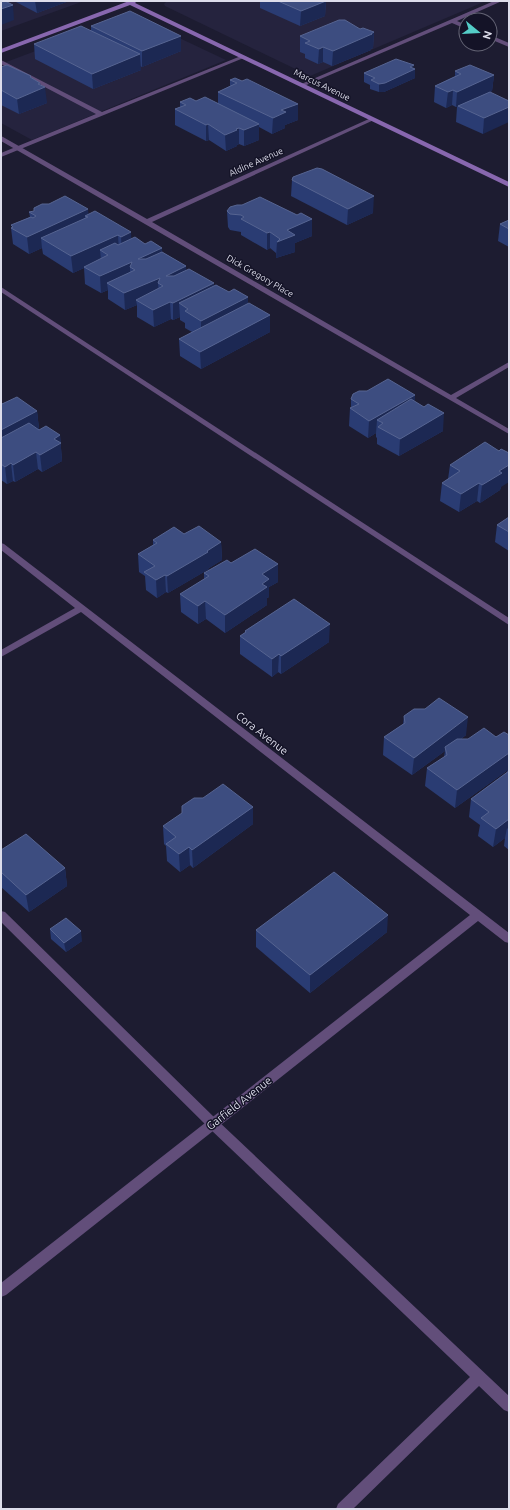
<svg xmlns="http://www.w3.org/2000/svg" width="510" height="1510" viewBox="0 0 510 1510" font-family="Ubuntu,sans-serif">
  <style>
    .built { fill: #25233e }
    .lines { fill: none; stroke-linecap: round; stroke-linejoin: round }
    .lane { fill: #624e7a; fill-rule: evenodd }
    .street { fill: #624e7a; fill-rule: evenodd }
    .secondary { fill: #8867af; fill-rule: evenodd }
    .wall { fill: #2a3c73 }
    .shaded-wall { fill: #1c2853 }
    .building { fill: #3d4d80; stroke: #566491 }
    .labels { text-anchor: middle; dominant-baseline: central; stroke-width: 3; stroke-linejoin: round; paint-order: stroke }
    .far-street-label { font-size: 9px; fill: #ddddeb; stroke: #141327 }
    .street-label { font-size: 11px; fill: #ddddeb; stroke: #141327 }
  </style>
  <rect width="100%" height="100%" fill="#1d1c31"/>
  <g class="built">
    <polygon points="1,1 84,1 1,31"/>
    <polygon points="167,1 486,1 310,76 165,6 164,4"/>
    <polygon points="123,18 139,19 226,60 32,140 1,123 1,64"/>
  </g>
  <g class="lines">
    <g class="lane">
      <polygon points="494,1 502,1 457,21 466,25 466,29 452,23 304,86 299,85"/>
      <polygon points="490,35 509,43 509,47 490,39"/>
      <polygon points="241,56 246,57 1,157 1,153 96,114 1,64 1,60 102,112"/>
      <polygon points="1,287 509,618 509,625 1,292"/>
      <polygon points="1,911 5,912 217,1120 509,1396 509,1412 504,1410 479,1386 353,1509 336,1509 338,1504 470,1377 209,1128 1,922"/>
    </g>
    <g class="street">
      <polygon points="371,118 376,119 152,222 451,395 509,362 509,367 456,398 509,429 509,434 1,141 1,136 3,137 147,219"/>
      <polygon points="1,543 4,544 509,933 509,943 505,942 478,921 6,1295 1,1297 1,1283 470,915 81,612 1,657 1,650 75,608 1,550"/>
    </g>
    <polygon class="secondary" points="129,1 137,1 135,3 509,182 509,187 130,5 1,53 1,49"/>
  </g>
  <g class="wall">
    <polygon points="16,1 69,1 37,13 16,2"/>
    <polygon points="260,1 326,1 325,16 300,26 260,8"/>
    <polygon points="91,26 181,36 181,51 142,67 140,66 141,70 93,89 35,59 34,44 91,30"/>
    <polygon points="360,29 374,32 373,48 371,49 371,50 332,66 323,62 318,64 305,58 305,54 300,52 300,36"/>
    <polygon points="1,67 31,78 40,83 47,103 19,114 1,105"/>
    <polygon points="413,68 415,69 415,78 384,92 379,92 370,89 370,85 364,82 364,73"/>
    <polygon points="455,71 494,75 492,91 476,98 490,92 483,134 456,122 457,107 456,107 452,105 446,108 434,102 435,86 455,76"/>
    <polygon points="235,78 298,120 285,125 285,128 272,134 259,127 259,140 244,146 239,144 237,145 237,146 226,151 209,140 206,141 175,125 175,109 180,107 180,102 196,101 218,103 218,92 230,86 230,80"/>
    <polygon points="292,180 373,213 347,225 291,196"/>
    <polygon points="227,211 297,215 312,219 312,236 295,243 295,252 276,258 276,253 270,248 267,250 241,235 241,232 230,230 228,227"/>
    <polygon points="29,212 89,214 132,239 145,244 162,248 162,252 186,266 186,270 214,286 248,304 270,332 201,369 180,356 179,339 192,332 185,328 185,323 180,320 180,317 173,320 171,319 154,327 137,317 137,305 125,310 108,299 108,290 101,293 85,284 84,268 73,273 43,254 42,248 29,254 13,244 11,228 12,227 11,225 30,217"/>
    <polygon points="509,220 509,247 498,241 500,224"/>
    <polygon points="415,395 414,401 443,431 399,456 377,444 377,438 376,437 376,433 368,438 349,426 350,408 351,408 351,399"/>
    <polygon points="1,403 37,411 39,429 38,429 60,435 62,461 42,472 38,469 15,482 13,481 7,484 1,480"/>
    <polygon points="450,465 501,487 500,490 480,503 477,501 459,512 440,501 442,483 448,479"/>
    <polygon points="509,517 509,551 495,542 497,525"/>
    <polygon points="184,534 221,542 222,560 209,568 209,569 168,593 166,592 157,598 146,590 145,576 139,572 138,554 153,545 153,540"/>
    <polygon points="231,563 278,582 269,587 269,597 267,598 267,605 225,633 206,619 198,624 181,612 180,594 204,579 204,573"/>
    <polygon points="245,631 329,642 281,674 278,672 272,677 240,654 240,636 245,633"/>
    <polygon points="404,716 466,735 461,739 468,739 509,735 509,850 504,846 505,838 493,847 478,836 480,825 469,817 471,799 507,772 508,770 455,808 425,786 427,768 444,757 445,751 412,775 383,755 384,737 403,724"/>
    <polygon points="253,807 253,824 193,868 190,865 180,872 167,861 166,846 164,844 163,826"/>
    <polygon points="1,850 65,868 67,886 29,912 1,887"/>
    <polygon points="50,929 82,941 66,952 51,939"/>
    <polygon points="256,930 387,932 310,993 256,947"/>
  </g>
  <g class="shaded-wall">
    <polygon points="35,1 69,1 37,13"/>
    <polygon points="326,1 325,16 300,26 301,11"/>
    <polygon points="13,5 14,20 1,25 1,9"/>
    <polygon points="374,32 373,48 371,49 371,50 332,66 333,51"/>
    <polygon points="181,36 181,51 142,67 142,51"/>
    <polygon points="323,47 323,62 318,64 319,49"/>
    <polygon points="140,54 141,70 93,89 92,74"/>
    <polygon points="414,65 413,70 415,69 415,78 384,92 379,92 379,84"/>
    <polygon points="494,75 492,91 456,107 457,92"/>
    <polygon points="31,76 32,91 38,84 40,83 40,89 45,87 47,103 19,114 17,99"/>
    <polygon points="453,90 452,105 446,108 448,92"/>
    <polygon points="298,104 298,120 285,125 285,128 272,134 273,118 281,110"/>
    <polygon points="509,107 509,122 483,134 484,118"/>
    <polygon points="208,124 209,140 206,141 206,125"/>
    <polygon points="259,124 259,140 244,146 244,130"/>
    <polygon points="239,128 239,144 237,145 237,146 226,151 225,135"/>
    <polygon points="374,196 373,213 347,225 348,209"/>
    <polygon points="88,209 90,226 88,217 85,216 86,228 41,238 42,248 29,254 27,237"/>
    <polygon points="312,219 312,236 295,243 295,252 276,258 277,242 287,238 287,230"/>
    <polygon points="131,232 132,249 122,253 121,237"/>
    <polygon points="270,232 270,248 267,250 267,233"/>
    <polygon points="118,235 119,252 108,255 100,250 101,260 84,267 84,268 73,273 71,256"/>
    <polygon points="162,248 163,264 138,259"/>
    <polygon points="132,262 130,267 130,280 107,283 108,290 101,293 100,276"/>
    <polygon points="186,266 187,283 166,276"/>
    <polygon points="160,278 158,283 159,296 136,300 137,305 125,310 124,293"/>
    <polygon points="214,283 214,300 188,309 179,303 180,317 173,320 173,303"/>
    <polygon points="248,297 248,314 201,338 201,321"/>
    <polygon points="170,302 171,319 154,327 153,310"/>
    <polygon points="270,315 270,332 201,369 200,352"/>
    <polygon points="415,395 414,412 377,420 376,433 368,438 369,421"/>
    <polygon points="37,411 39,429 1,448 1,430"/>
    <polygon points="444,413 443,431 399,456 400,439"/>
    <polygon points="60,435 62,461 42,472 40,455 54,439"/>
    <polygon points="36,452 38,469 15,482 13,465"/>
    <polygon points="11,463 13,481 7,484 5,467"/>
    <polygon points="509,465 509,482 501,487 500,490 480,503 482,485 499,471"/>
    <polygon points="479,483 477,501 459,512 461,494"/>
    <polygon points="221,542 222,560 209,568 209,569 168,593 167,576"/>
    <polygon points="278,564 278,582 269,587 269,597 267,598 267,605 225,633 225,615 262,574"/>
    <polygon points="165,575 166,592 157,598 156,580"/>
    <polygon points="205,601 206,619 198,624 198,606"/>
    <polygon points="330,624 329,642 281,674 281,656"/>
    <polygon points="279,654 278,672 272,677 272,659"/>
    <polygon points="468,717 466,735 446,750 445,747 445,751 412,775 414,758"/>
    <polygon points="509,753 509,761 508,770 455,808 457,790"/>
    <polygon points="253,807 253,824 193,868 192,850"/>
    <polygon points="509,819 509,830 507,828 505,838 493,847 496,829"/>
    <polygon points="189,847 190,865 180,872 179,854"/>
    <polygon points="65,868 67,886 29,912 26,895"/>
    <polygon points="388,915 387,932 310,993 310,975"/>
    <polygon points="81,931 82,941 66,952 64,943"/>
  </g>
  <g class="building">
    <polygon points="1,1 5,1 13,5 1,9"/>
    <polygon points="278,1 326,1 301,11"/>
    <polygon points="130,11 181,36 142,51 91,26"/>
    <polygon points="339,20 345,20 360,29 363,28 374,32 371,34 372,34 333,51 323,47 319,49 305,43 310,41 300,36"/>
    <polygon points="81,26 140,54 92,74 34,44"/>
    <polygon points="396,59 414,65 410,67 415,69 385,83 379,84 371,80 375,78 364,73"/>
    <polygon points="7,65 31,76 30,77 40,83 38,84 45,87 17,99 1,90 1,67"/>
    <polygon points="470,65 494,75 457,92 453,90 448,92 435,86 461,74 455,71"/>
    <polygon points="235,78 242,81 247,79 298,104 281,110 286,112 273,118 218,92 237,83 230,80"/>
    <polygon points="490,92 509,101 509,107 484,118 458,106"/>
    <polygon points="205,97 259,124 244,130 239,128 236,129 237,130 225,135 208,124 206,125 175,109 186,105 180,102 190,98 196,101"/>
    <polygon points="317,168 322,169 374,196 348,209 292,180 293,177"/>
    <polygon points="65,196 88,209 27,237 11,228 13,227 11,225 31,217 33,218 36,216 29,212 34,211 34,208 42,204 49,204"/>
    <polygon points="260,197 297,215 301,213 312,219 287,230 295,235 277,242 280,239 270,232 267,233 241,219 244,217 241,215 230,214 227,211 230,207 237,205 242,205"/>
    <polygon points="95,211 131,232 121,237 118,235 71,256 41,238 88,217 85,216"/>
    <polygon points="509,220 509,229 500,224"/>
    <polygon points="135,237 145,244 151,241 162,248 138,259 146,259 162,252 186,266 166,276 174,276 189,269 214,283 173,303 170,302 153,310 136,300 163,286 158,283 160,278 124,293 107,283 135,270 130,267 132,262 100,276 84,267 108,255 100,250 115,243 118,245"/>
    <polygon points="216,285 229,292 234,289 248,297 201,321 185,311 188,309 179,303"/>
    <polygon points="249,303 270,315 200,352 179,339"/>
    <polygon points="388,379 415,395 369,421 350,408 359,404 351,399 353,394 359,391 367,391"/>
    <polygon points="17,397 37,411 1,430 1,403 2,404"/>
    <polygon points="411,399 424,407 428,404 444,413 400,439 378,427 383,423 377,420"/>
    <polygon points="29,423 39,430 46,426 60,435 54,439 61,443 40,455 36,452 13,465 11,463 5,467 1,464 1,438"/>
    <polygon points="485,442 499,451 501,449 509,453 509,465 499,471 502,473 482,485 479,483 461,494 442,483 460,471 450,465"/>
    <polygon points="509,517 509,532 497,525"/>
    <polygon points="199,526 221,542 207,551 208,552 167,576 165,575 156,580 144,572 155,566 138,554 157,543 153,540 174,527 184,534"/>
    <polygon points="255,549 278,564 262,574 269,579 262,584 267,587 225,615 205,601 198,606 180,594 209,576 204,573 227,560 231,563"/>
    <polygon points="294,599 330,624 281,656 279,654 272,659 240,636 246,632 245,631"/>
    <polygon points="439,698 468,717 414,758 384,737 405,723 404,716 414,709 425,709"/>
    <polygon points="484,728 496,737 504,732 509,735 509,753 457,790 427,768 447,755 445,747 457,739 468,739"/>
    <polygon points="509,771 509,819 496,829 481,818 489,812 471,799"/>
    <polygon points="223,784 253,807 192,850 189,847 179,854 166,844 176,837 163,826 182,813 182,806 194,798 203,798"/>
    <polygon points="26,834 65,868 26,895 1,872 1,850"/>
    <polygon points="334,872 388,915 310,975 256,930"/>
    <polygon points="66,918 81,931 64,943 50,929"/>
  </g>
  <g class="labels">
    <g class="far-street-label">
      <text transform="translate(322 85) rotate(26)">Marcus Avenue</text>
      <text transform="translate(256 162) rotate(-24)">Aldine Avenue</text>
      <text transform="translate(260 276) rotate(30)">Dick Gregory Place</text>
    </g>
    <g class="street-label">
      <text transform="translate(262 733) rotate(38)">Cora Avenue</text>
      <text transform="translate(239 1103) rotate(-38)">Garfield Avenue</text>
    </g>
  </g>
  <rect width="510" height="1510" fill="none" stroke="#ddddeb" stroke-width="4"/>
  <g transform="translate(478 32) rotate(108)"><circle r="19" fill="#141327" stroke="#646475"/>
  <path d="M0-3L7 15L0 10L-7 15Z" fill="#54cdc7"/>
  <text y="-6" font-size="11" font-weight="bold" text-anchor="middle" fill="#ddddeb">N</text>
  </g>
</svg>
